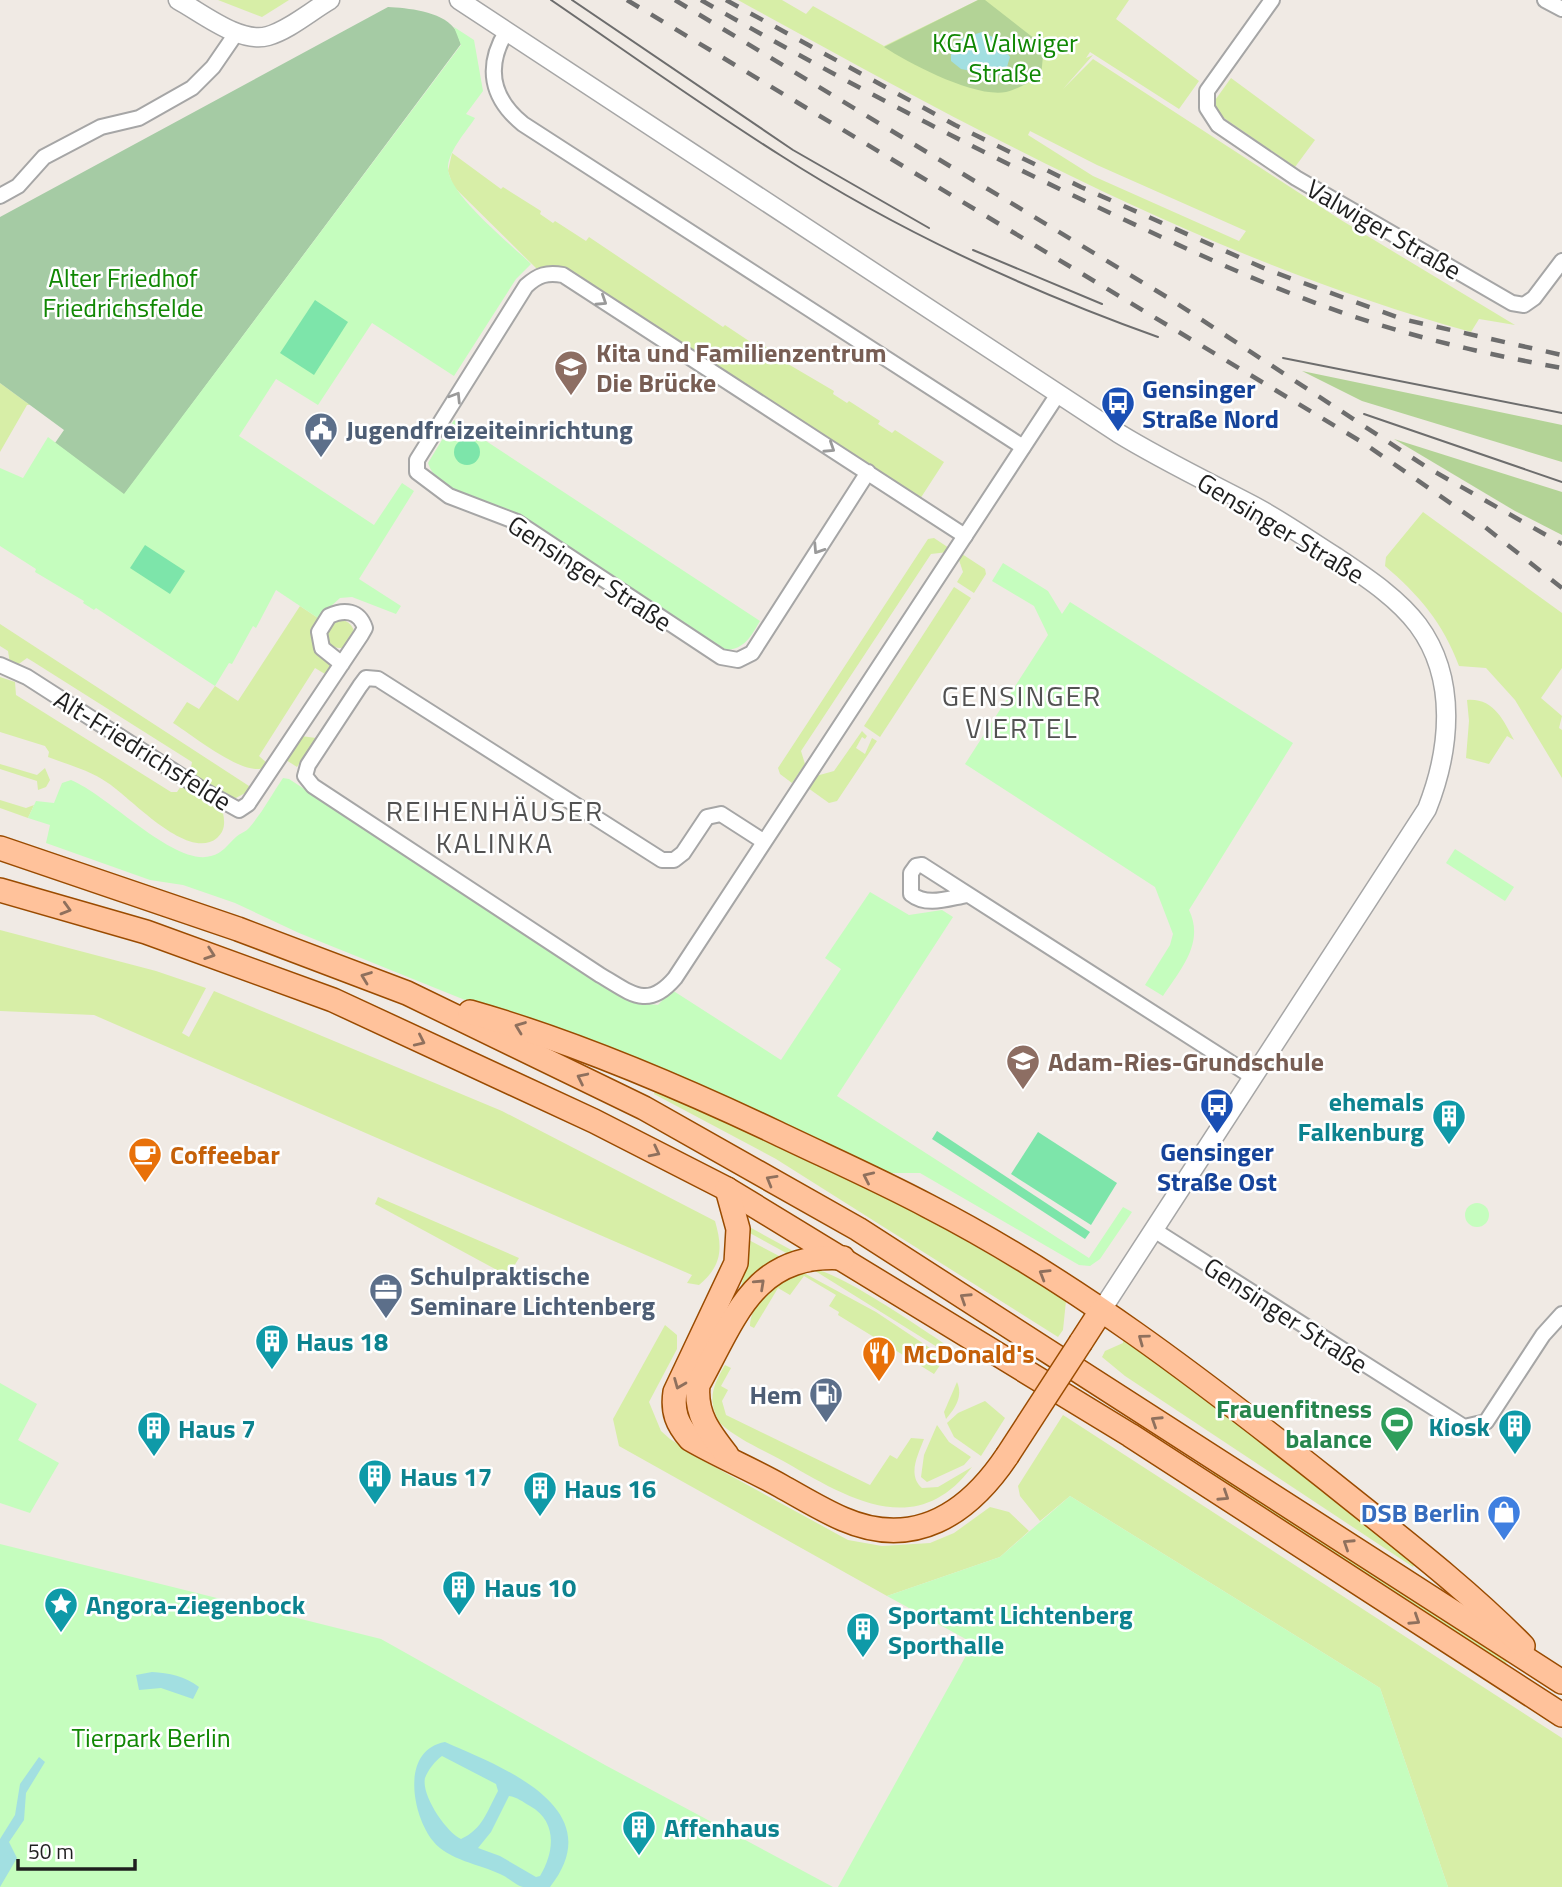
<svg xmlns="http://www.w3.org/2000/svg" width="1562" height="1887" viewBox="0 0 1562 1887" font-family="'Titillium Web',sans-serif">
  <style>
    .grass { fill: #d7eea7; fill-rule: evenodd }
    .forest { fill: #b3d396 }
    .cemetery { fill: #a5cba4 }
    .park { fill: #c5fdbe }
    .pitch { fill: #7de5aa }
    .water { fill: #a2dfe1; fill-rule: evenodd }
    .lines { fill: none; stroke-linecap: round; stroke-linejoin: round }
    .minor-casing { stroke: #a6a6a6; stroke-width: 18 }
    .tertiary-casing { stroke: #a6a6a6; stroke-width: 21 }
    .primary-casing { stroke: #9a4b00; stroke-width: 26 }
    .minor { stroke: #fff; stroke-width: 14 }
    .tertiary { stroke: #fff; stroke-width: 18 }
    .primary { stroke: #ffc29b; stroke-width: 23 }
    .tram { stroke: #6d6d6d; stroke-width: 2 }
    .rail { stroke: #6d6d6d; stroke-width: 4.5; stroke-dasharray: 14 14; stroke-linecap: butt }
    .primary-bridge-casing { stroke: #9a4b00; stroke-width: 26; stroke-linecap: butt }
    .primary-bridge { stroke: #ffc29b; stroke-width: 23 }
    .oneway { stroke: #9a9a9a }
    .oneway2 { stroke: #8f705d }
    .labels { text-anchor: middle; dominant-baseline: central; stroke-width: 5; stroke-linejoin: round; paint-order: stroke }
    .park-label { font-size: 26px; fill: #108703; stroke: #fff }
    .street-label { font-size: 26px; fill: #1f1f1f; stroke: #fff }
    .education-label { font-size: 26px; font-weight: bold; fill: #785e54; stroke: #fff; text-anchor: start }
    .transit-label { font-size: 26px; font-weight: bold; fill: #164399; stroke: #fff; text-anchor: start }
    .service-label { font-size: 26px; font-weight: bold; fill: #4e5e75; stroke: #fff; text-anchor: start }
    .culture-label { font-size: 26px; font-weight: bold; fill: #0d838f; stroke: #fff; text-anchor: start }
    .food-label { font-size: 26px; font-weight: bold; fill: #c56008; stroke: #fff; text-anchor: start }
    .leisure-label { font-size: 26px; font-weight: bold; fill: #27864d; stroke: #fff; text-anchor: end }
    .shop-label { font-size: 26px; font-weight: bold; fill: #366cbe; stroke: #fff; text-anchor: end }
    .neighbourhood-label { font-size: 28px; letter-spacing: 2px; fill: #525252; stroke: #fff }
  </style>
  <rect width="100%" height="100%" fill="#f0eae4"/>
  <g class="grass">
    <polygon points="218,0 289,0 262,17"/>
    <path d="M738,0H782L806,14L813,6L884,46L978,0H1129L1116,19L1199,81L1179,109L1090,52L1086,58L1093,55L1063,89L1093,59L1341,220L1515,325L1479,319L1471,332C1208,259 976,131 738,0ZM1030,131L1097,165L1246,231L1239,241L1093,176L1028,135Z"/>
    <polygon points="1231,78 1315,140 1295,167 1218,114 1213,103"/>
    <polygon points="452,153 501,189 503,187 541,211 540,214 553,223 555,221 586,241 589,237 723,327 725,325 755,345 757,341 789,362 788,364 834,391 833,394 847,403 849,401 880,421 878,424 892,433 895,430 944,462 920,499 570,274 538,270 453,186 448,171"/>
    <polygon points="0,383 30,405 27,405 0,452"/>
    <path d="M1423,512L1562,613V668L1541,698L1562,716L1559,728L1562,730V778L1515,700L1486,668L1459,666C1443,623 1419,595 1385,566L1386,557Z"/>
    <polygon points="934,538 949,548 948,552 931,554 801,751 805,764 792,783 780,774 778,768 928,539"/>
    <polygon points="962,554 985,569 986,574 974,593 957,582 963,572 959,560"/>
    <polygon points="954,587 971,598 880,737 864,726"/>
    <path d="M300,606L318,618C313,637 318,651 331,665L325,674L315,668L259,756L267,763L265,767C246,779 191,734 173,723L187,702L199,709L215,686L238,701Z"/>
    <circle cx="340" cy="634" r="14"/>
    <polygon points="0,624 249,786 249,791 234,799 190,773 192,762 32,661 27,658 16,666 10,663 8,651 0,646"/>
    <path d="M0,677L15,682L16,695L171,792H177L181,786L223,813C225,823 225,831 217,838C188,862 131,798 108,783C90,770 68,765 48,757L49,752L45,746L0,732Z"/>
    <path d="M1467,700C1494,698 1503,720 1514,740L1507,736L1489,764L1466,758L1469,721Z"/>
    <polygon points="862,731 867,736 865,739 862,737 856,748 865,754 872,738 877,741 837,801 829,803 808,788 816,776 834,771"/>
    <polygon points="301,736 316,738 297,767 286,760"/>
    <polygon points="0,764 37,775 45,768 50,780 46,787 38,790 37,781 0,769"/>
    <polygon points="0,800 26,808 34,805 28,818 0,808"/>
    <path d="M0,930L156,971L206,988L182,1033L189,1037L214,991L502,1111L715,1221C723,1248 722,1266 699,1285L687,1283L692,1275L94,1015L0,1011Z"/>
    <path d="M655,1090C798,1146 936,1219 1066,1301L1063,1330L1058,1337L776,1159L654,1094Z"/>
    <polygon points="378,1197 519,1258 508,1276 375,1204"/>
    <polygon points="744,1224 795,1252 788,1254 746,1231"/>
    <polygon points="747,1239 781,1257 768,1263 740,1291 748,1259"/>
    <path d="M812,1269C840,1271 929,1334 957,1352L950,1355Z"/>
    <path d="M804,1273L876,1312L945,1358L934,1374L838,1315L839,1312L829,1306L836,1295L804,1276L790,1295L778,1288L754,1328L750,1326C750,1309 767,1286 781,1278C788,1275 797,1274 804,1273Z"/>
    <polygon points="665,1325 677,1335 677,1349 649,1402 661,1431 670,1439 711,1465 848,1540 882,1546 930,1543 954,1533 990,1507 1009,1512 1029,1531 1000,1557 887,1596 619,1446 613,1419"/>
    <polygon points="1123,1338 1171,1370 1416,1562 1413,1567 1125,1376 1102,1357 1105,1351 1123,1343"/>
    <path d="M725,1365L731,1368L721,1386L728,1390L722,1401L726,1415L870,1485L890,1455L897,1459L911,1438L924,1439C918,1455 907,1475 922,1488L938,1487L972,1467C916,1541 848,1498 785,1462C764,1450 738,1440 720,1423C707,1401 712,1387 725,1365Z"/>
    <path d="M957,1382C963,1396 956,1407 946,1419L944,1412Z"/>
    <polygon points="985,1401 1005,1418 981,1456 954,1437 947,1423 958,1413"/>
    <polygon points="1063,1415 1562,1738 1562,1887 1448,1887 1380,1688 1070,1496 1040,1521 1020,1496 1018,1486"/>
    <polygon points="937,1425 949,1442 971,1457 964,1465 927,1482 921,1477 924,1455"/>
    <polygon points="1214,1471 1507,1661 1505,1666 1211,1475"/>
  </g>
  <g class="forest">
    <path d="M978,0H985L1044,46L1041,76C1030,81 1017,90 1006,92C975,98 910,64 884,47Z"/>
    <polygon points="1302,371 1562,425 1562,462 1362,401"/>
    <polygon points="1394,439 1562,492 1562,535 1515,511"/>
  </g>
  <path class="cemetery" d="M388,7C407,8 441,11 454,28C458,32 459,40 461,44L124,495L55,443L64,430L0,383V217Z"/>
  <g class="park">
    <path d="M454,27L474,40L483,91L466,114L475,118C466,132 450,149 448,166C445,192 512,245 531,264L516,279L454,376L372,323L318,405L276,379L239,436L374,525L402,483L414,491L359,579L401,606L396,614L352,597L340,598L318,618L276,590L256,628L253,626L232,664L229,663L215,686L96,608L94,610L83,603L84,601L35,572L36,569L0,546V468L23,478L48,437L124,494L461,45Z"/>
    <path d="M454,420L760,621C751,636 745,649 726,650L508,509C481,502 438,493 428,463Z"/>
    <path d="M1003,563L1048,591L1062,614L1070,602L1293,743L1189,910C1205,943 1180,970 1163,996L1145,985L1170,945L1173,934L1155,887L965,764L1048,635L1034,606L992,581Z"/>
    <path d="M283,778L289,779L631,1002L658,1005L672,990L781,1060L841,969L825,958L870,892L909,915L942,910L953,917L837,1096L1089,1258L1123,1207L1132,1212L1100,1259L1090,1266L1079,1265L920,1173H881L632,1063L460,998L299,933L235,903L183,885L150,880L46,843L50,825L28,818L36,801L54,803L62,783L71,780C108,795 175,867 211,856C223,853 227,845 236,837C240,833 246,832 249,828C262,813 272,794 283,778Z"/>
    <polygon points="1455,849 1514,887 1505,901 1446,863"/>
    <circle cx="1477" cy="1215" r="12"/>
    <polygon points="0,1383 37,1404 18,1440 59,1463 30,1513 0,1503"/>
    <polygon points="1070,1496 1380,1688 1448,1887 838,1887 973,1643 887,1596 1000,1557"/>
    <polygon points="0,1544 381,1639 605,1765 833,1887 0,1887"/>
  </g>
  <g class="pitch">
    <polygon points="315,300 348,322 314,375 280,353"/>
    <circle cx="467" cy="452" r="13"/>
    <polygon points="145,545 185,571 170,594 130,568"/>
    <polygon points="937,1131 1090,1232 1085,1239 932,1139"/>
    <polygon points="1038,1132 1117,1183 1091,1225 1011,1174"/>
  </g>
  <g class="water">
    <polygon points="982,32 997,39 1010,57 1006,70 997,76 961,69 951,61 951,52 963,38"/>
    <path d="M152,1672C169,1673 185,1676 199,1687L193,1699L161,1688L139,1690L136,1675Z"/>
    <path d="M445,1742C502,1767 612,1808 550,1887C542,1887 531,1887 523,1887C515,1885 508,1877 500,1874C479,1864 448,1860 433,1841C412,1815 400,1750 445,1742ZM442,1756L496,1784L498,1791C487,1811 483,1829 461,1839C446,1832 421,1795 425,1778C428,1770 435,1761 442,1756ZM509,1796C517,1797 523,1802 530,1806C557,1821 555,1851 540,1876L536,1877L500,1856L478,1848L491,1832Z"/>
    <polygon points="39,1757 45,1762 26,1793 24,1820 9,1842 17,1858 0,1887 0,1839 15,1815 20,1784"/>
  </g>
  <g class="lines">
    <g class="minor-casing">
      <g id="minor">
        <polyline points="1272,0 1207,91 1207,108 1218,125 1296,178 1512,303 1524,305 1534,298 1562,261"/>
        <polyline points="1545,0 1562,9"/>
        <path d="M506,32C485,67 491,98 523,124L1023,447"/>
        <polyline points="0,196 18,186 44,157 101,127 139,118 192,88 213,67 237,32"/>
        <path d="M868,472L752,653L738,660L721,657L517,522L449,496L417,472V460L526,286C538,275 547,272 563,275L965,536"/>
        <path d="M0,665L27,677L203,790L239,810L248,804L361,635L365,628C359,610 344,609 329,616L319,632L322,648L342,664"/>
        <path d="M763,841L721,814L707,817L683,853L674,860H662L378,679L366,678L360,686L308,765L305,776L313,786L600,975C630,992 647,1011 675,978L1058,394"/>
        <path d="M967,895C949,898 927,907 911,894V873L916,866L922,865L1253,1077"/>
        <polyline points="1154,1230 1464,1427 1486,1422 1543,1335 1562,1314"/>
      </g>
    </g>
    <g class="tertiary-casing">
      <g id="tertiary">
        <path d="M178,0C202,13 240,44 268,36C289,30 311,11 330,0"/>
        <path d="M459,0L1118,433C1162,460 1208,482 1254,506C1282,521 1309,540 1336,557C1364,576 1397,597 1418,625C1458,679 1450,751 1427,809L1101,1311"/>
      </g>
    </g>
    <g class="primary-casing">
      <g id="primary">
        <polyline points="0,848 238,929 407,993 644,1108 858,1229 1562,1682"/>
        <polyline points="0,890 146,932 333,1000 594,1121 727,1189 1130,1435 1562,1715"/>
        <path d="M470,1012C575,1042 678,1086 777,1133C827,1157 879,1180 928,1206C1072,1280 1202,1380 1328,1480C1395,1534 1463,1585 1523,1646"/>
        <path d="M727,1189L738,1229L736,1263L675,1392C672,1412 677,1424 690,1439C719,1456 751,1469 781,1486C801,1497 822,1510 843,1519C914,1550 968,1514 1007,1456"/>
        <polyline points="1081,1342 1101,1311"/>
        <path d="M727,1455C709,1432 695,1414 698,1385C735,1318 754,1252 843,1258"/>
      </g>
    </g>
    <use href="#minor" class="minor"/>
    <use href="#tertiary" class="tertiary"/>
    <use href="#primary" class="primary"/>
    <g class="tram">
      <path d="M551,0C627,52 702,106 780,155C898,231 1027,290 1158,337"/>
      <polyline points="572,0 793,150 929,228"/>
      <polyline points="973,250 1102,304"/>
      <polyline points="1283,358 1562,413"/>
      <polyline points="1364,414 1562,482"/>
    </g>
    <g class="rail">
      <polyline points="627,0 1365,444 1485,527 1562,588"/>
      <polyline points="675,0 1170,299 1428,468 1562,544"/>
      <path d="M701,0C839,79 979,152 1123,219C1212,261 1303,303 1397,330C1451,346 1507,358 1562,368"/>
      <polyline points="726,0 955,125 1081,187 1268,270 1402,319 1562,355"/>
    </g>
    <g class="primary-bridge-casing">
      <polyline id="primary-bridge" points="1007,1456 1081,1342"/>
    </g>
    <use href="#primary-bridge" class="primary-bridge"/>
  </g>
  <defs><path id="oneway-chevron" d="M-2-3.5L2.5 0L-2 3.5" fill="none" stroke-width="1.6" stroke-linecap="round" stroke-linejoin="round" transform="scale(1.75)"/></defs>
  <g class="oneway">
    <use href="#oneway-chevron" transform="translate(602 301) rotate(33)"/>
    <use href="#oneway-chevron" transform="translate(456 397) rotate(-58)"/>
    <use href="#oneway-chevron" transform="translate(830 448) rotate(33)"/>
    <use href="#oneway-chevron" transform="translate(818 549) rotate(123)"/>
  </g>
  <g class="oneway2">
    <use href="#oneway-chevron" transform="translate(66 909) rotate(16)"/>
    <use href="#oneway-chevron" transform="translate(210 954) rotate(19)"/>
    <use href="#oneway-chevron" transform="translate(366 977) rotate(-159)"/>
    <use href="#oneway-chevron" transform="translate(520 1027) rotate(-159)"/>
    <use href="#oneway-chevron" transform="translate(420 1041) rotate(25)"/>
    <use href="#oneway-chevron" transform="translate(582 1078) rotate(-154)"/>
    <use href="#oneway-chevron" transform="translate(655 1152) rotate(27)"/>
    <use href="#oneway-chevron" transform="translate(868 1177) rotate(-155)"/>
    <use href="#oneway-chevron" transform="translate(771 1180) rotate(-150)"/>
    <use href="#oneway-chevron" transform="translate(1044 1274) rotate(-149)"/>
    <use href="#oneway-chevron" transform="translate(760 1284) rotate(-43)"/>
    <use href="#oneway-chevron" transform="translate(965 1298) rotate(-147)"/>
    <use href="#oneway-chevron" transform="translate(1143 1339) rotate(-144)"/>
    <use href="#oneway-chevron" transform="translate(679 1384) rotate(112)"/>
    <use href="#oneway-chevron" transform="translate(1156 1421) rotate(-147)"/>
    <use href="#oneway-chevron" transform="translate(1224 1496) rotate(33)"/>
    <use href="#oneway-chevron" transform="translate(1348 1544) rotate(-147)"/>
    <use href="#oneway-chevron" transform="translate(1415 1620) rotate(33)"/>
  </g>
  <defs>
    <g id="school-pin" transform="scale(1.75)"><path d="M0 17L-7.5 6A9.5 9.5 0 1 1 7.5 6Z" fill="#8d6e63" stroke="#fff"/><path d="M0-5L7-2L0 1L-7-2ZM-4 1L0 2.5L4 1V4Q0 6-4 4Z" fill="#fff"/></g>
    <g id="bus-pin" transform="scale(1.75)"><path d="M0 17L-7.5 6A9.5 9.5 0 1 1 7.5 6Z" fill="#1a4fb4" stroke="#fff"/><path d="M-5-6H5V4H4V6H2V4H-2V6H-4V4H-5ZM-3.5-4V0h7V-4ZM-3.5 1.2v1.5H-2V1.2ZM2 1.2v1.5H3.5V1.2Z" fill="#fff"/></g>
    <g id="civic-pin" transform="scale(1.75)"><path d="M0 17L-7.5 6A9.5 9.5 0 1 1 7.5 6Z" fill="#5c6f8a" stroke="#fff"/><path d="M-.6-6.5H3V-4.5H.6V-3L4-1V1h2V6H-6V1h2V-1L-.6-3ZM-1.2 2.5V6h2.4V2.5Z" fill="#fff"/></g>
    <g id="building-pin" transform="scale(1.75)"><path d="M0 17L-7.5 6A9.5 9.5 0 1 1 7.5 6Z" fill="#0f9aa8" stroke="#fff"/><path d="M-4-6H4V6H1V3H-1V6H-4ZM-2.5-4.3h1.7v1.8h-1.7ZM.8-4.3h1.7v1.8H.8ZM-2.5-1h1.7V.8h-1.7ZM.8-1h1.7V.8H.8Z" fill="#fff"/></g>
    <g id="cafe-pin" transform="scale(1.75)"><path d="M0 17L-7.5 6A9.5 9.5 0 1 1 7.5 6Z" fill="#e8710a" stroke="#fff"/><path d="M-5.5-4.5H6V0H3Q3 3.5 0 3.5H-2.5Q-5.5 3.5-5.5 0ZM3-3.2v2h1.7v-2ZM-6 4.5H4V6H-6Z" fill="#fff"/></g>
    <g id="office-pin" transform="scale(1.75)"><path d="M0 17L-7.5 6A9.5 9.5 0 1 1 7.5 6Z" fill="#5c6f8a" stroke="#fff"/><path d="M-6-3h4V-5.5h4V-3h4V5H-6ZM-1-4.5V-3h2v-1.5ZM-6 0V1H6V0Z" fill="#fff"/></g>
    <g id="restaurant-pin" transform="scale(1.75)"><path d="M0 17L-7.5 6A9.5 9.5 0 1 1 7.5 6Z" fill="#e8710a" stroke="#fff"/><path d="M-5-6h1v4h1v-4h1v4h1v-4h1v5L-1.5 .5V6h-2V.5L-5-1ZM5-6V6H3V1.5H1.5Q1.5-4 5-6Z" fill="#fff"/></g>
    <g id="fuel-pin" transform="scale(1.75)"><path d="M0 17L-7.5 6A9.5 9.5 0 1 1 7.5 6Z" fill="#5c6f8a" stroke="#fff"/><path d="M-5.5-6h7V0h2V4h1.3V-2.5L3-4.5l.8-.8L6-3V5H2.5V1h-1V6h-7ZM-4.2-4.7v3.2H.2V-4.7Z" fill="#fff"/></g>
    <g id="stadium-pin" transform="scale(1.75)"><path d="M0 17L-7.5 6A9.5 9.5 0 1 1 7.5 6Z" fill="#2e9e5b" stroke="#fff"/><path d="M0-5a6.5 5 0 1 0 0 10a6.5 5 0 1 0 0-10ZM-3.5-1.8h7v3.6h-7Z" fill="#fff"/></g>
    <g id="shop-pin" transform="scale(1.75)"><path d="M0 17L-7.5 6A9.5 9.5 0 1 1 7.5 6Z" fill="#3f7fe0" stroke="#fff"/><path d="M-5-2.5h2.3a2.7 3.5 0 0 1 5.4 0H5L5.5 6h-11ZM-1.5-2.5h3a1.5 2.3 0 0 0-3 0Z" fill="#fff"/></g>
    <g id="sight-pin" transform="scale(1.75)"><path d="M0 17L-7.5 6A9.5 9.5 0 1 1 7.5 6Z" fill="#0f9aa8" stroke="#fff"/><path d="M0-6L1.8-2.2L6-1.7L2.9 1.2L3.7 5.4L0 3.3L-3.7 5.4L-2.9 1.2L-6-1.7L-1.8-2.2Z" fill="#fff"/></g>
  </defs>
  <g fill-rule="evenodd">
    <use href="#school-pin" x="571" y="367"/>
    <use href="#bus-pin" x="1118" y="403"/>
    <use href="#civic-pin" x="321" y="429"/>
    <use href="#school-pin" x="1023" y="1061"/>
    <use href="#bus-pin" x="1217" y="1105"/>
    <use href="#building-pin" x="1449" y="1116"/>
    <use href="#cafe-pin" x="145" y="1154"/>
    <use href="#office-pin" x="386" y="1290"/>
    <use href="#building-pin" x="272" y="1341"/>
    <use href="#restaurant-pin" x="879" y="1353"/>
    <use href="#fuel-pin" x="826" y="1394"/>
    <use href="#stadium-pin" x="1397" y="1423"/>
    <use href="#building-pin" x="1515" y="1426"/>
    <use href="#building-pin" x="154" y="1428"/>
    <use href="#building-pin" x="375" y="1476"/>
    <use href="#building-pin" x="540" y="1488"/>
    <use href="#shop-pin" x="1504" y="1512"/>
    <use href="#building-pin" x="459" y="1587"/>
    <use href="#sight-pin" x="61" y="1604"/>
    <use href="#building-pin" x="863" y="1629"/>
    <use href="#building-pin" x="639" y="1827"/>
  </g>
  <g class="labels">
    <g class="park-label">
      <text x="1005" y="42">KGA Valwiger<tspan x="1005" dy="30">Straße</tspan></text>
      <text x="123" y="277">Alter Friedhof<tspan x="123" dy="30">Friedrichsfelde</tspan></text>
      <text x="151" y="1737">Tierpark Berlin</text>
    </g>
    <g class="street-label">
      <text transform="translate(1384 229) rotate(30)">Valwiger Straße</text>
      <text transform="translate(1281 528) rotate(31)">Gensinger Straße</text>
      <text transform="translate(590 573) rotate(33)">Gensinger Straße</text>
      <text transform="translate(143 750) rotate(32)">Alt-Friedrichsfelde</text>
      <text transform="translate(1286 1315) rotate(33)">Gensinger Straße</text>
    </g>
    <g class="education-label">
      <text x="596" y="352">Kita und Familienzentrum<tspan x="596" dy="30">Die Brücke</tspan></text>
      <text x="1048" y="1061">Adam-Ries-Grundschule</text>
    </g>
    <g class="transit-label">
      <text x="1142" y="388">Gensinger<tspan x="1142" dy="30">Straße Nord</tspan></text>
      <text x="1217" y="1151" text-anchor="middle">Gensinger<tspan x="1217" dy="30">Straße Ost</tspan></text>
    </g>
    <g class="service-label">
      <text x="346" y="429">Jugendfreizeiteinrichtung</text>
      <text x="410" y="1275">Schulpraktische<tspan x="410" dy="30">Seminare Lichtenberg</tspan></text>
      <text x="802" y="1394" text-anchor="end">Hem</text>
    </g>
    <g class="culture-label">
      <text x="1424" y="1101" text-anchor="end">ehemals<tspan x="1424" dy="30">Falkenburg</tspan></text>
      <text x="296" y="1341">Haus 18</text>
      <text x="1490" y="1426" text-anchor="end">Kiosk</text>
      <text x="178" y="1428">Haus 7</text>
      <text x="400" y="1476">Haus 17</text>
      <text x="564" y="1488">Haus 16</text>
      <text x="484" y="1587">Haus 10</text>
      <text x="86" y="1604">Angora-Ziegenbock</text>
      <text x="888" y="1614">Sportamt Lichtenberg<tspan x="888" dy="30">Sporthalle</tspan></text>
      <text x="664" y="1827">Affenhaus</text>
    </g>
    <g class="food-label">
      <text x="170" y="1154">Coffeebar</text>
      <text x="903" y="1353">McDonald's</text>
    </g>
    <g class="leisure-label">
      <text x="1372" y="1408">Frauenfitness<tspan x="1372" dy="30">balance</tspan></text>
    </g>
    <g class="shop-label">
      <text x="1480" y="1512">DSB Berlin</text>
    </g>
    <g class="neighbourhood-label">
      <text x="1022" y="695">GENSINGER<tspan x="1022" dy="32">VIERTEL</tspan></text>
      <text x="495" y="810">REIHENHÄUSER<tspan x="495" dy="32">KALINKA</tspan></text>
    </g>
  </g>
  <path d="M18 1859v10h117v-10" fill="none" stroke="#1f1f1f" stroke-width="3.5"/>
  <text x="28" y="1859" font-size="21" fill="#1f1f1f" stroke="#ffffff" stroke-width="5" paint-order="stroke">50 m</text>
</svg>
